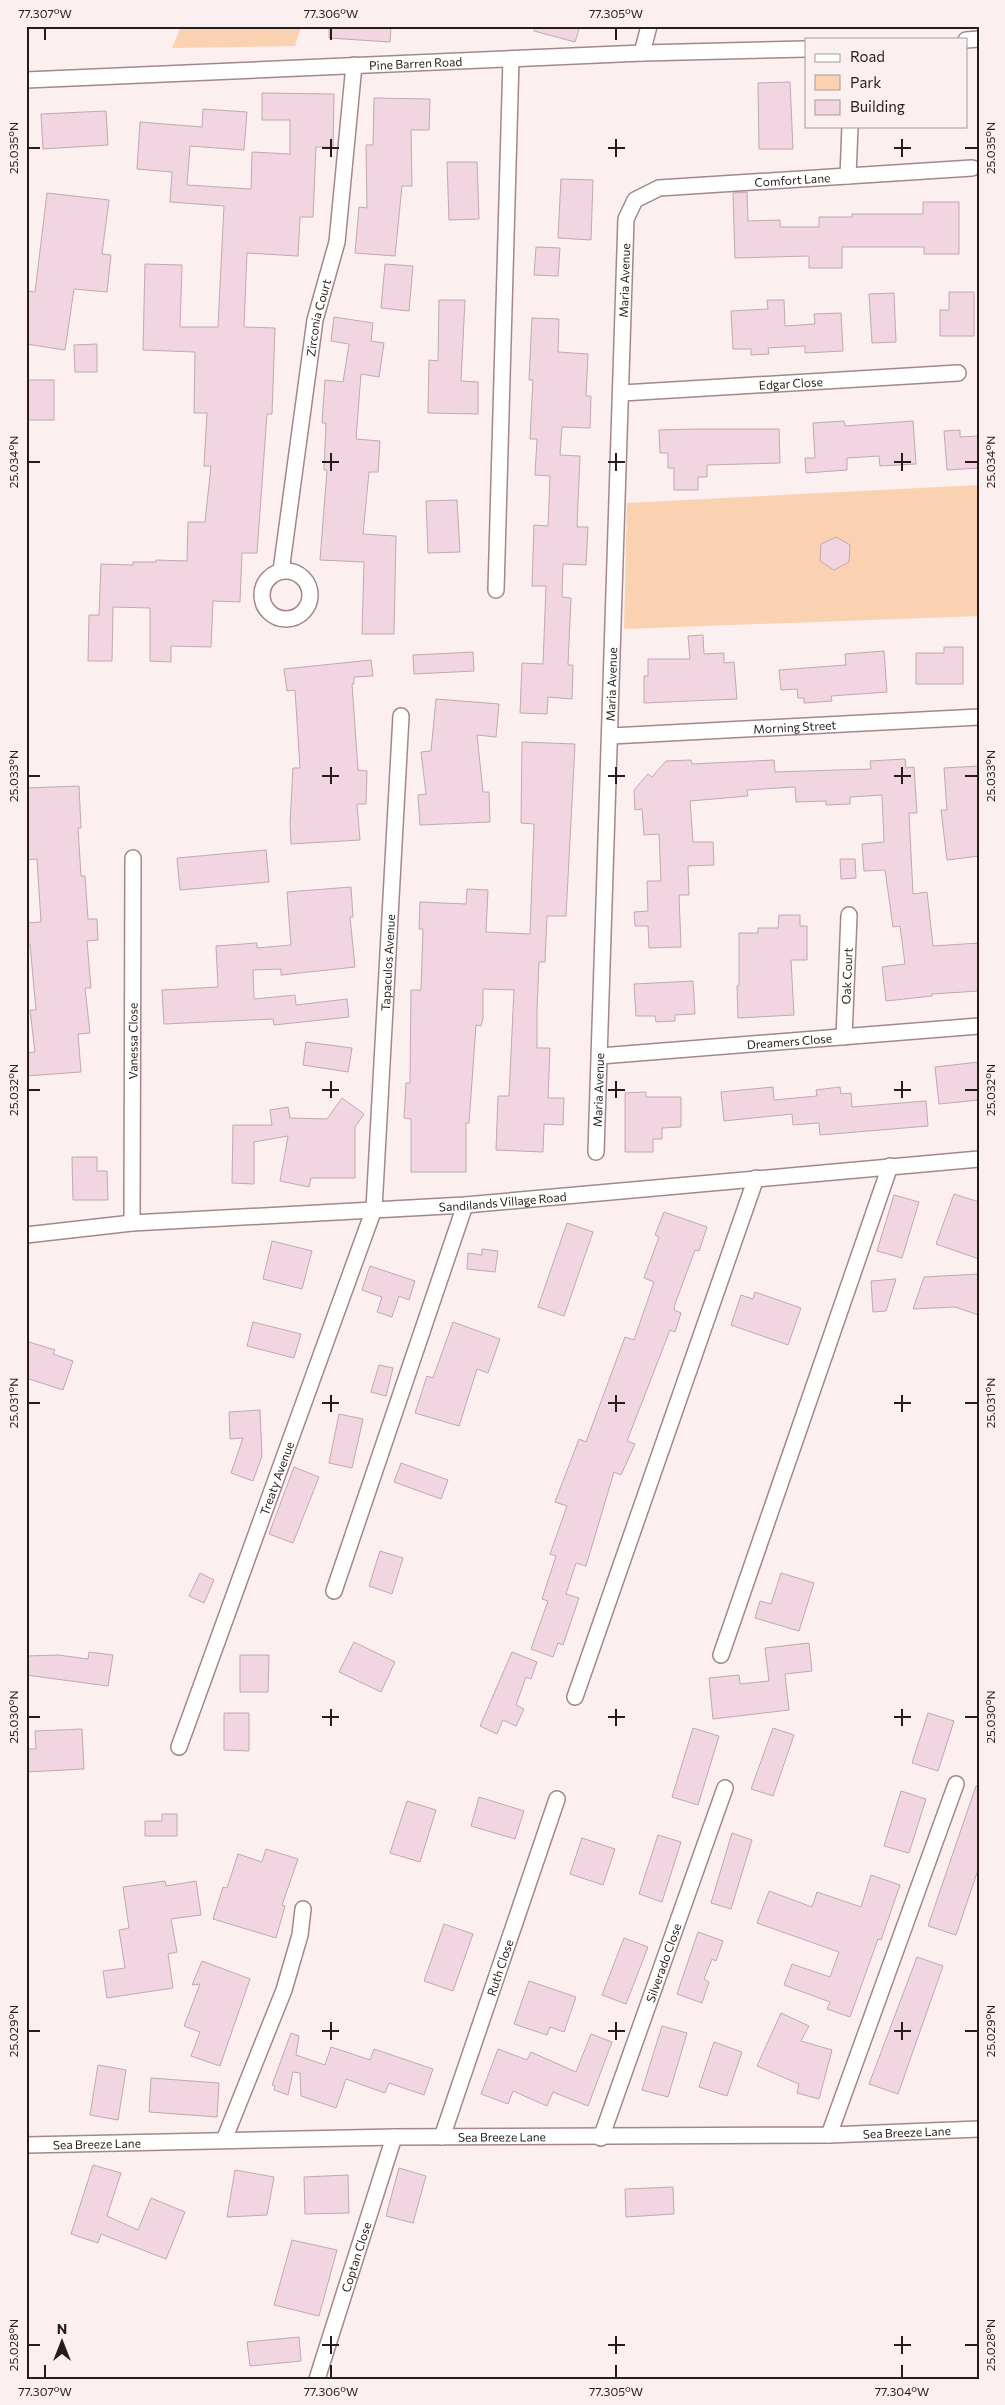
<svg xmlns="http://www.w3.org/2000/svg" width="1005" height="2405" viewBox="0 0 1005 2405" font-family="Commissioner,sans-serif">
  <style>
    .green { fill: #fad2b2 }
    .building { fill: #f1d5e0; stroke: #c2a8b2 }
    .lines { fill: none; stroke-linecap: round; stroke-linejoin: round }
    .street-casing { stroke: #a48889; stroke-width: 18 }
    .street { stroke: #fff; stroke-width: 15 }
    .ticks { fill: none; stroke: #271c1d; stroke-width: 2 }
    .labels { text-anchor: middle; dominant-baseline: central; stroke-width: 4; stroke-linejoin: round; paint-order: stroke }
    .street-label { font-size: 12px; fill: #271c1d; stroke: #fbefef }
    .neatline { fill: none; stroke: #271c1d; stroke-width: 2 }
    .ticks-label { font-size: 12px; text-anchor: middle; fill: #271c1d }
  </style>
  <rect width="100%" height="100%" fill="#fbefef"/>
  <g class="green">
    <polygon points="181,26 301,26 295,46 172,48"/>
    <polygon points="979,485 979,616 624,629 627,503"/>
  </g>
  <g class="building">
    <polygon points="329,26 391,26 390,42 329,38"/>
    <polygon points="535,26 580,26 575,42 534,31"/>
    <polygon points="790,82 793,149 759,149 758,83"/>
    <polygon points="262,93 334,94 333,147 316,147 313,217 300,217 298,256 247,253 244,327 275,328 272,414 267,414 257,553 242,553 240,602 213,601 211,647 171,646 171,662 150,661 150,608 113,607 112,661 88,661 89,615 99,615 101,564 133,565 133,562 156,562 156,560 187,561 188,522 205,522 211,466 204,466 207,413 194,413 195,352 143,350 145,264 182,265 180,327 218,327 224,206 170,202 172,172 137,169 140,122 202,127 203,109 247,112 244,150 190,146 187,185 251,189 252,152 290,154 290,120 262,120"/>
    <polygon points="374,98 430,99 429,130 411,130 412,186 402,186 395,256 355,253 359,207 367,208 366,145 373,145"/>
    <polygon points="106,111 108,145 43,149 41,114"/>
    <polygon points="447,162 477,162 479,219 449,220"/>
    <polygon points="561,179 593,180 591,240 558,238"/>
    <polygon points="747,192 748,221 780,220 780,227 819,227 819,217 852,217 852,214 923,214 923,202 959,202 959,254 924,254 924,247 842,247 842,268 809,268 809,256 735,258 733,193"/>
    <polygon points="47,193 109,200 102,254 111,255 107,292 74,289 65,350 26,344 26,291 35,292"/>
    <polygon points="536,247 560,248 558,276 534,275"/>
    <polygon points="385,264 413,266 409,311 381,308"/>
    <polygon points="949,292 974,292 974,336 940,336 940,310 949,310"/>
    <polygon points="894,293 896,342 872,343 869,294"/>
    <polygon points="439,300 465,300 461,381 478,382 478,414 428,413 429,360 438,361"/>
    <polygon points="767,300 784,300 785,326 815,324 814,314 841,313 843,351 805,353 805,346 768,348 769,354 751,355 751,349 733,349 731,311 768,309"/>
    <polygon points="334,317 373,323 371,341 384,343 379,377 361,374 356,439 380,441 378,472 369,472 363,534 396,536 394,634 362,634 364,562 320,560 327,470 324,470 326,423 322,423 325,380 343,382 349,344 331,341"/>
    <polygon points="532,318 559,319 558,352 588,354 586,396 591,396 590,428 562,427 560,455 580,456 577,527 588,527 586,565 563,564 562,597 571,598 568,665 573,665 572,699 548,697 547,714 520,713 522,663 543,664 546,586 532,586 534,525 548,526 550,476 535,475 537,439 530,439 533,380 529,380"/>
    <polygon points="97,344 97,372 75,372 74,345"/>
    <rect x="26" y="380" width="28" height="40"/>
    <polygon points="844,421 845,426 913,421 916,464 880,466 879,456 847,458 847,470 806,473 805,458 815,458 813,423"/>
    <polygon points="697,429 779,429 780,463 707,465 707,477 698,477 698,490 674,490 674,468 668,468 668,453 660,453 659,430"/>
    <polygon points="960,430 960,437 979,436 979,468 947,470 944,431"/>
    <polygon points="457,500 460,552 428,553 426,501"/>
    <polygon points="836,537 850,545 849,562 834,570 820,561 821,544"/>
    <polygon points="703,635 704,654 724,653 724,663 734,662 737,699 644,703 644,676 648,676 648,659 690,659 688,636"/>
    <polygon points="944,647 963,647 963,684 916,684 916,653 944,653"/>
    <polygon points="884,651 887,692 831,696 832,701 804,703 804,698 798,698 797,689 781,690 779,670 846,665 845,654"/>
    <polygon points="473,652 474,671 414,674 413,655"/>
    <polygon points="371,660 373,676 354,677 354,684 352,684 358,770 367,771 366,804 357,804 360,840 291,844 290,823 293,768 300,768 295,690 287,691 284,669"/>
    <polygon points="436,699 499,704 496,737 477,735 483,792 489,792 490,822 420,825 418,795 426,794 421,752 431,751"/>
    <polygon points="522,742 575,744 566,916 547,916 545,962 539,962 537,1009 537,1048 550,1048 548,1098 564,1098 563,1125 544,1124 543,1152 496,1150 498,1096 509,1096 514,990 483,989 483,1018 481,1026 476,1025 469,1123 466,1123 466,1172 411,1172 411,1119 404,1118 406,1083 410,1083 411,990 421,990 423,929 419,929 420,902 466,904 467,889 488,890 486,932 530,934 534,824 521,823"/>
    <polygon points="905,759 906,768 914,767 917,813 909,813 913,894 927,892 933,946 979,943 979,991 932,994 932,996 886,1001 882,967 905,964 900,926 893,927 885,870 864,871 862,844 884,842 882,795 850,797 850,804 826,805 826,801 796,802 795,787 747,790 748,796 690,801 693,842 713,842 714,865 688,866 689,895 679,895 681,947 649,948 648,926 635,926 634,912 648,911 647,881 661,881 659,834 644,835 642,809 635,810 634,790 648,774 652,777 666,761 691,760 692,764 774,760 775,772 871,769 870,761"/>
    <polygon points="979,766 979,856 947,860 941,810 947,810 944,768"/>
    <polygon points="79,786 81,828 78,828 81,876 85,876 88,919 97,919 98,940 87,941 91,988 85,988 90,1033 78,1034 81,1072 26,1076 26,1053 35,1052 30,1010 36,1010 30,944 26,944 26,923 41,922 37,859 26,860 26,788"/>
    <polygon points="266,850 269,882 180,890 177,858"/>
    <polygon points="840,859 855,859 856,878 841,879"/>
    <polygon points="351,887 353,917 350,917 355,967 281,975 281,969 253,970 254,999 295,995 296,1005 347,999 349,1017 274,1025 273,1019 164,1024 162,990 218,987 216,946 257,943 257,948 291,945 287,892"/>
    <polygon points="779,915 800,915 800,926 807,926 807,960 791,960 794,1015 738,1018 737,986 739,986 739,933 758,933 758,928 778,928"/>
    <polygon points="693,981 695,1014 675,1015 675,1021 656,1022 655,1016 636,1016 634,984"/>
    <polygon points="306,1042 352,1048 348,1072 303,1065"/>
    <polygon points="979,1062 979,1100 939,1104 935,1067"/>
    <polygon points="773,1087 774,1100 817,1096 816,1090 840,1087 841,1094 851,1093 852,1107 926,1101 928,1126 820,1135 819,1123 793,1125 792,1114 724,1121 721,1092"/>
    <polygon points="646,1092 646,1097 681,1097 681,1127 662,1128 662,1139 653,1139 653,1152 625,1152 625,1093"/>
    <polygon points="342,1098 364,1114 355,1127 355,1178 311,1178 309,1187 280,1181 288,1136 254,1142 254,1184 232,1183 233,1125 272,1125 270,1110 288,1107 290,1118 327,1119"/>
    <polygon points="72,1157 97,1157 97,1171 107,1171 108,1200 73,1200"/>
    <polygon points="954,1194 979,1202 979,1259 936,1244"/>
    <polygon points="894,1195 919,1202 902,1258 877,1251"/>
    <polygon points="664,1212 707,1227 699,1251 695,1250 675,1304 674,1310 681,1313 675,1332 670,1330 627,1441 635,1444 621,1475 614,1472 586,1566 576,1563 566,1594 579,1598 563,1645 558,1643 553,1657 531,1649 548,1601 542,1599 556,1556 550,1554 567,1506 555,1502 579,1439 586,1442 625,1337 634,1340 654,1282 644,1278 659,1237 655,1235"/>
    <polygon points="567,1223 593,1232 564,1316 538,1307"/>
    <polygon points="272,1241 312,1251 302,1289 263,1279"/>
    <polygon points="482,1249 498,1251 495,1272 467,1269 468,1253 482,1255"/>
    <polygon points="370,1266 415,1281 409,1300 399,1296 392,1317 377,1312 382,1297 362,1290"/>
    <polygon points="979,1274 979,1315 955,1307 913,1309 924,1277"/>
    <polygon points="896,1279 886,1311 873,1312 871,1281"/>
    <polygon points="755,1292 801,1308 788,1345 731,1325 741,1295 753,1299"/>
    <polygon points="253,1322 301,1334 294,1358 247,1346"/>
    <polygon points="453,1322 500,1339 488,1373 477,1369 459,1426 415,1413 427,1376 433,1378"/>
    <polygon points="26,1341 55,1350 53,1354 73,1361 63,1390 26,1378"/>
    <polygon points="379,1365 393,1368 386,1396 371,1392"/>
    <polygon points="260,1410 262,1456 253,1481 231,1473 243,1438 230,1439 229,1412"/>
    <polygon points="339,1414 363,1419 352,1468 329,1463"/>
    <polygon points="401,1463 448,1480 441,1499 394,1482"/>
    <polygon points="294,1467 319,1477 293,1543 269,1534"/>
    <polygon points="380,1551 403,1558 392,1594 369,1586"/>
    <polygon points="200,1573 214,1580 204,1603 189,1596"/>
    <polygon points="781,1573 814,1583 799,1631 755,1618 760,1601 771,1604"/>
    <polygon points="354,1642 395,1662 381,1692 339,1672"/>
    <polygon points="809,1643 812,1671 785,1674 789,1710 713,1719 709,1678 739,1675 740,1684 769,1681 765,1648"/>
    <polygon points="89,1652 113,1655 108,1686 26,1675 26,1656 58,1655 88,1659"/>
    <polygon points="512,1652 537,1662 531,1679 526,1677 516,1705 524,1709 516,1726 503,1720 497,1734 480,1726"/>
    <polygon points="240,1655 269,1655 268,1692 240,1692"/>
    <polygon points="224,1713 249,1713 249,1751 224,1750"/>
    <polygon points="928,1713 954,1721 938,1771 912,1763"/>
    <polygon points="693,1728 719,1736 698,1805 672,1797"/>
    <polygon points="773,1728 794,1735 773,1796 751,1789"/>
    <polygon points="82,1729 84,1769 26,1772 26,1749 36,1749 35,1731"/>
    <polygon points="976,1786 979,1786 979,1867 956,1935 928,1926"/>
    <polygon points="901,1791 926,1799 909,1853 884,1846"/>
    <polygon points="479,1797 524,1811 515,1839 471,1826"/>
    <polygon points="407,1801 436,1810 420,1862 390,1853"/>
    <polygon points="162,1814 177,1814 177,1836 145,1836 145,1821 162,1821"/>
    <polygon points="732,1833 752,1840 731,1909 711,1903"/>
    <polygon points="658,1835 681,1842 662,1902 639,1894"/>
    <polygon points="582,1838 615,1849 603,1885 570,1874"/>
    <polygon points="266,1849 298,1859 282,1905 285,1906 276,1938 213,1919 223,1887 227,1888 238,1854 262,1862"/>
    <polygon points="871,1875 900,1885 881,1940 878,1939 850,2017 827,2009 830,2002 784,1985 792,1964 830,1977 839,1952 757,1923 769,1891 812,1907 817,1892 861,1907"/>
    <polygon points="165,1881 166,1886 196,1881 201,1915 171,1919 177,1952 168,1954 173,1988 107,1998 103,1971 125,1968 119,1930 129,1928 123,1887"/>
    <polygon points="444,1924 473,1934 453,1991 424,1981"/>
    <polygon points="698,1932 723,1941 716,1961 712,1959 704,1979 709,1982 702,2003 677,1994"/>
    <polygon points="624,1938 648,1947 626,2004 602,1995"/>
    <polygon points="917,1957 943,1966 898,2094 869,2084"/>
    <polygon points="202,1961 250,1979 220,2066 191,2056 200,2032 184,2026 200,1984 192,1985"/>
    <polygon points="529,1981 576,1997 564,2032 550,2027 547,2035 514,2024"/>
    <polygon points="781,2013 809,2026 801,2041 832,2050 819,2099 797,2093 799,2084 757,2066"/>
    <polygon points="662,2026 687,2033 668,2097 642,2090"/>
    <polygon points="291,2033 299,2036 296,2055 325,2065 331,2047 370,2060 374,2049 433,2069 424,2095 389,2083 385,2093 346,2079 336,2108 301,2096 300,2073 293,2072 288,2095 274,2090 275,2086 272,2085"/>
    <polygon points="591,2034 612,2042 588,2106 553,2092 547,2106 513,2091 508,2104 481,2094 498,2049 527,2060 531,2052 576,2072"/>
    <polygon points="714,2042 742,2052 727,2096 699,2087"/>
    <polygon points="98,2065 126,2070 118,2120 90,2115"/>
    <polygon points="151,2078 219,2083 217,2117 149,2112"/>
    <polygon points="93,2165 121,2173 107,2216 138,2230 151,2198 185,2212 166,2259 101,2234 98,2243 71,2234"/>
    <polygon points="399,2168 426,2176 413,2223 386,2216"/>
    <polygon points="235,2170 274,2177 267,2215 227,2217"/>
    <polygon points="348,2175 349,2213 305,2214 304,2177"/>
    <polygon points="673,2187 674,2214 626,2217 625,2189"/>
    <polygon points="292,2240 337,2250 319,2316 274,2305"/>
    <polygon points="299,2337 301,2361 250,2366 247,2342"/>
  </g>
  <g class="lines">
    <g class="street-casing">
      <g id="street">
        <polyline points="966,40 979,39"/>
        <polyline points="642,53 649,26"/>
        <path id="s1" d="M26,80L642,53L806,49"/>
        <polyline points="848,176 850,126"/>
        <path id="s2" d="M622,393L958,373"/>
        <path id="s3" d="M281,571L315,320L337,242L354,65"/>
        <circle cx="286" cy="595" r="24"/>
        <polyline points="496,590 511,59"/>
        <path id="s4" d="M611,736L979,717"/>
        <path id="s5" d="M844,1037L849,915"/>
        <path id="s6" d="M600,1056L979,1026"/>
        <path id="s7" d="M596,1152L626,219L635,200L659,188L972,168"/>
        <path id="s8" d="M132,1223L133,858"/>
        <path id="s9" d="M26,1235L132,1223L465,1205L979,1159"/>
        <polyline points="334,1591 465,1205"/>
        <polyline points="721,1655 890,1166"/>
        <polyline points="575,1697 756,1178"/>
        <path id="s10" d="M179,1747L374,1209L401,716"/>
        <polyline points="829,2135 956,1784"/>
        <path id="s11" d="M442,2137L557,1799"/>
        <path id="s12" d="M601,2138L725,1788"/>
        <polyline points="224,2140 284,1990 300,1935 303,1909"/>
        <path id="s13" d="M26,2145L394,2137L829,2135L979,2129"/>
        <path id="s14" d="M317,2379L394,2137"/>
      </g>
    </g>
    <use href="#street" class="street"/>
  </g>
  <path class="ticks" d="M45,28V40M331,28V40M616,28V40M331,139V157M616,139V157M902,139V157M28,148H40M322,148H339M608,148H625M894,148H911M965,148H978M331,453V471M616,453V471M902,453V471M28,462H40M322,462H339M608,462H625M894,462H911M965,462H978M331,767V784M616,767V784M902,767V784M28,776H40M322,776H339M608,776H625M894,776H911M965,776H978M331,1081V1098M616,1081V1098M902,1081V1098M28,1090H40M322,1090H339M608,1090H625M894,1090H911M965,1090H978M331,1395V1412M616,1395V1412M902,1395V1412M28,1403H40M322,1403H339M608,1403H625M894,1403H911M965,1403H978M331,1709V1726M616,1709V1726M902,1709V1726M28,1717H40M322,1717H339M608,1717H625M894,1717H911M965,1717H978M331,2022V2040M616,2022V2040M902,2022V2040M28,2031H40M322,2031H339M608,2031H625M894,2031H911M965,2031H978M331,2336V2354M616,2336V2354M902,2336V2354M28,2345H40M322,2345H339M608,2345H625M894,2345H911M965,2345H978M45,2365V2378M331,2365V2378M616,2365V2378M902,2365V2378"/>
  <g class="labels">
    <g class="street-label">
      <text stroke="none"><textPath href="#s1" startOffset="390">Pine Barren Road</textPath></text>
      <text stroke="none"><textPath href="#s7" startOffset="1115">Comfort Lane</textPath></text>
      <text stroke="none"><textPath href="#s7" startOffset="872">Maria Avenue</textPath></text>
      <text stroke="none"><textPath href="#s3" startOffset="256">Zirconia Court</textPath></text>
      <text stroke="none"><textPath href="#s2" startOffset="169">Edgar Close</textPath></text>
      <text stroke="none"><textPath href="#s7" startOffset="468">Maria Avenue</textPath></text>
      <text stroke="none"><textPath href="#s4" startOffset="184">Morning Street</textPath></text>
      <text stroke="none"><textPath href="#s10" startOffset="819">Tapaculos Avenue</textPath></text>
      <text stroke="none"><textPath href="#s5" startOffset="61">Oak Court</textPath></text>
      <text stroke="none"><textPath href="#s8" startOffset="182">Vanessa Close</textPath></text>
      <text stroke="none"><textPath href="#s6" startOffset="190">Dreamers Close</textPath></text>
      <text stroke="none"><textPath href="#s7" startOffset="62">Maria Avenue</textPath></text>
      <text stroke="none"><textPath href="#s9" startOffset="478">Sandilands Village Road</textPath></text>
      <text stroke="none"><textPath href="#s10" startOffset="286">Treaty Avenue</textPath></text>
      <text stroke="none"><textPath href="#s12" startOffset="186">Silverado Close</textPath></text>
      <text stroke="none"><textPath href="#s11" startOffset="179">Ruth Close</textPath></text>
      <text stroke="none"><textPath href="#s13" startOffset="881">Sea Breeze Lane</textPath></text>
      <text stroke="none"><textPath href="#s13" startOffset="476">Sea Breeze Lane</textPath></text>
      <text stroke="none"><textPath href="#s13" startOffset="71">Sea Breeze Lane</textPath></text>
      <text stroke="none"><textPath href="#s14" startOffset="128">Coptan Close</textPath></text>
    </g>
  </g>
  <rect width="1005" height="2405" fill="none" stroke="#fbefef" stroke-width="55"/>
  <rect x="805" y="38" width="162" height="90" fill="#fbefef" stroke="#a69b9b"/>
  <rect x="815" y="54" width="25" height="8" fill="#ffffff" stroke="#a69b9b"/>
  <text x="850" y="62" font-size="15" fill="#271c1d">Road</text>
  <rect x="815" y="75" width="25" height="15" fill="#fad2b2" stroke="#a69b9b"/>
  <text x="850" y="88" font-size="15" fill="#271c1d">Park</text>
  <rect x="815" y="100" width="25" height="15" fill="#f1d5e0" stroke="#a69b9b"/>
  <text x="850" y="112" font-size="15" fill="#271c1d">Building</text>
  <g transform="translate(62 2342)" stroke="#fbefef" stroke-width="4" paint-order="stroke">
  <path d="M0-4L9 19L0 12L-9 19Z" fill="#271c1d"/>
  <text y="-8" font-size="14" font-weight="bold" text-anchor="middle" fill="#271c1d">N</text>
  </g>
  <rect x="28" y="28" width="950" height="2350" class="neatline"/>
  <g class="ticks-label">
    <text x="45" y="18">77.307°W</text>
    <text x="331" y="18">77.306°W</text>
    <text x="616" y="18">77.305°W</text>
    <text transform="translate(14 148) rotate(-90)" y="4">25.035°N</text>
    <text transform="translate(991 148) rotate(-90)" y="4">25.035°N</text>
    <text transform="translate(14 462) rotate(-90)" y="4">25.034°N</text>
    <text transform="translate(991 462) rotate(-90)" y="4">25.034°N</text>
    <text transform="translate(14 776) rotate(-90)" y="4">25.033°N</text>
    <text transform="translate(991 776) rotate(-90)" y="4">25.033°N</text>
    <text transform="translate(14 1090) rotate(-90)" y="4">25.032°N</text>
    <text transform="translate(991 1090) rotate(-90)" y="4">25.032°N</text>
    <text transform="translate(14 1403) rotate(-90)" y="4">25.031°N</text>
    <text transform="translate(991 1403) rotate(-90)" y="4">25.031°N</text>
    <text transform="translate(14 1717) rotate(-90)" y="4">25.030°N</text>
    <text transform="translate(991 1717) rotate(-90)" y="4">25.030°N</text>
    <text transform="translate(14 2031) rotate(-90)" y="4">25.029°N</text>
    <text transform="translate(991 2031) rotate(-90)" y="4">25.029°N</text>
    <text transform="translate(14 2345) rotate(-90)" y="4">25.028°N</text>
    <text transform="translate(991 2345) rotate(-90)" y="4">25.028°N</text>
    <text x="45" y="2396">77.307°W</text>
    <text x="331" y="2396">77.306°W</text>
    <text x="616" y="2396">77.305°W</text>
    <text x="902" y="2396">77.304°W</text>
  </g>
</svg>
